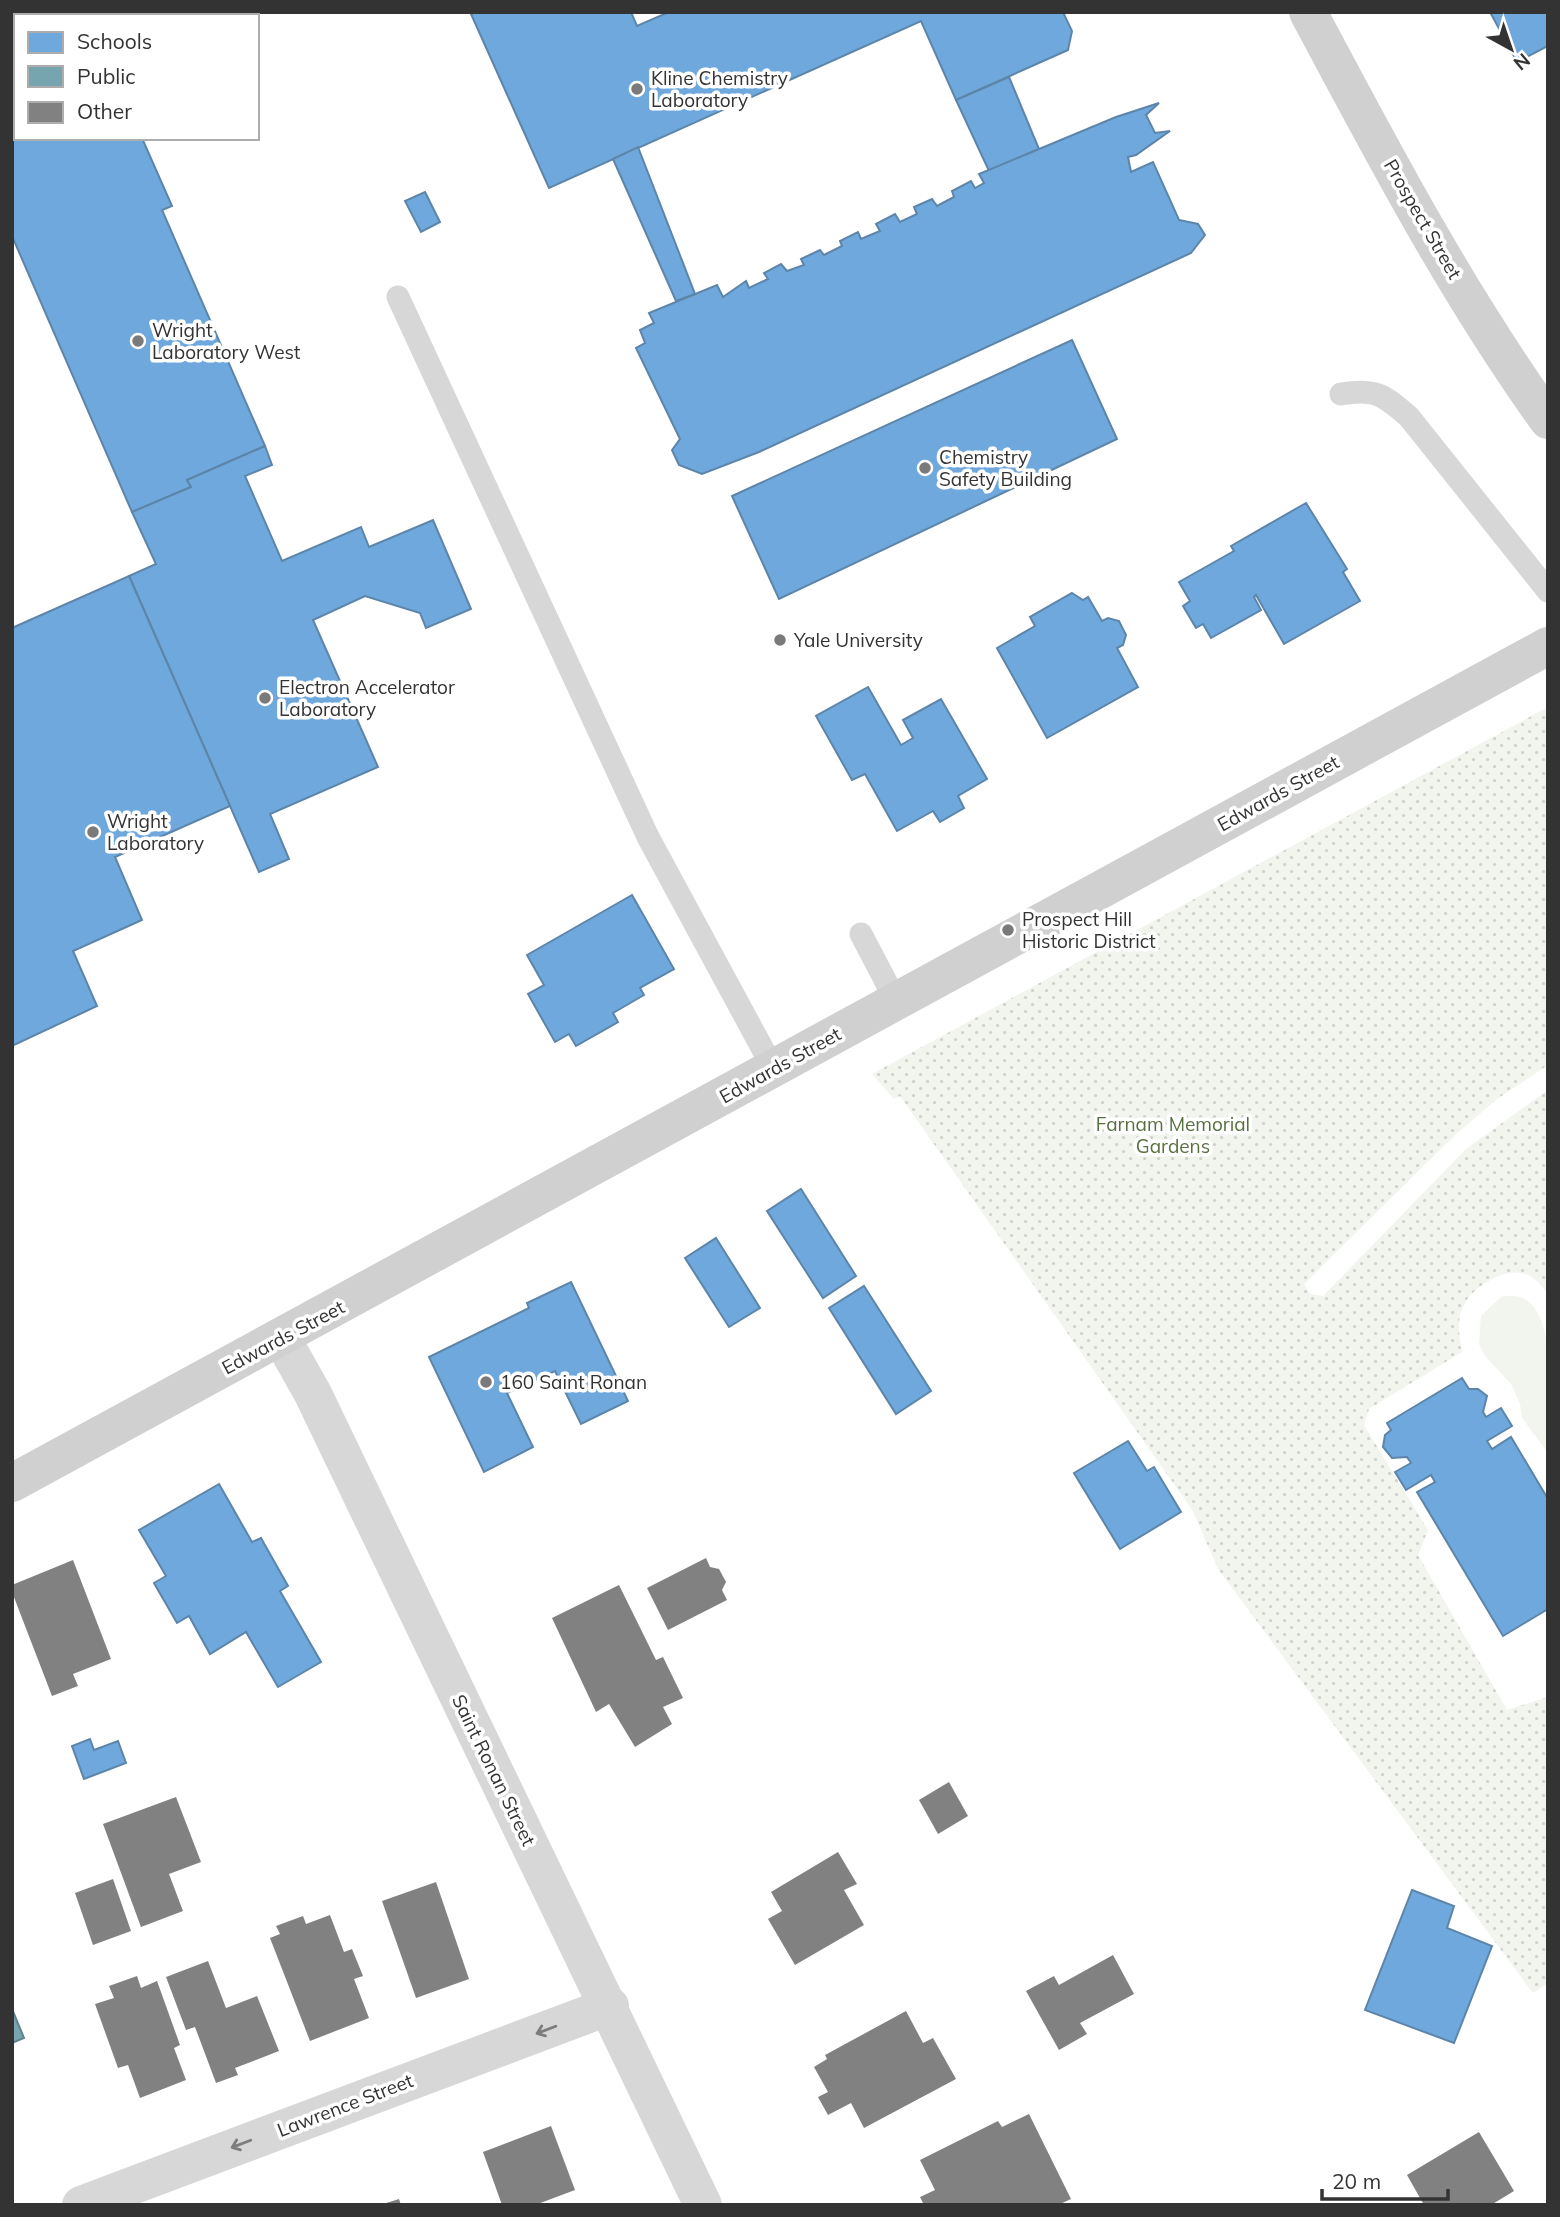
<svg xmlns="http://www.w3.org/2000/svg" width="1560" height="2217" viewBox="0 0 1560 2217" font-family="Mulish,sans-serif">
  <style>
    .grass { fill: #f1f5ed }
    .park { fill: url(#park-dots) }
    .schools { fill: #6fa8dc; stroke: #5d85a9; stroke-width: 2 }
    .public { fill: #76a5af; stroke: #62838a; stroke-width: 2 }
    .building { fill: #818181 }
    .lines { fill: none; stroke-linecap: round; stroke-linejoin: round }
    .service { stroke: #d7d7d7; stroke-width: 23 }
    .minor { stroke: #d7d7d7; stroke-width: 38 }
    .secondary { stroke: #d0d0d0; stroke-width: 38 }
    .oneway { stroke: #7d7d7d }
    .poi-dot { fill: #7a7a7a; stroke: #fff; stroke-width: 2.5 }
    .labels { text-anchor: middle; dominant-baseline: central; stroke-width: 7; stroke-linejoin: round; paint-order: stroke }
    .poi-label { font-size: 19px; fill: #333; stroke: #fff; text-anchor: start }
    .street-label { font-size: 19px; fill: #333; stroke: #fff }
    .park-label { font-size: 19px; fill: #56703f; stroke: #fff }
  </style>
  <defs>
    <pattern id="park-dots" width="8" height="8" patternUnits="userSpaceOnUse" patternTransform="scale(1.75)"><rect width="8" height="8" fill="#f1f5ed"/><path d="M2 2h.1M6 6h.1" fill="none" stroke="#cfd2cc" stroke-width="1.8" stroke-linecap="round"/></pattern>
  </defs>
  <rect width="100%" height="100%" fill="#fff"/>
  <path class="grass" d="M1502,1296C1510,1296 1521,1295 1528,1301C1559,1325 1548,1417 1548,1453L1522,1418L1520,1404L1511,1384L1485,1356L1479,1344L1481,1316Z"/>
  <path class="park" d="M1548,707V1065L1497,1099L1455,1135L1304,1284L1310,1294L1323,1296L1466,1149L1548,1090V1293C1543,1288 1538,1281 1532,1277C1511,1263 1476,1284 1465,1303C1456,1317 1459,1336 1462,1352L1369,1409L1364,1425L1428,1530L1418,1555L1507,1710L1548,1697V1983L1533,1993L1218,1569L1193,1511L900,1096L894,1099L872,1074Z"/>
  <g class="schools">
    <polygon points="12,12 40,12 12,19"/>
    <polygon points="476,12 631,12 637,26 669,12 1063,12 1072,31 1068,50 956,100 921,21 549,188 471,14"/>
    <polygon points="1490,12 1548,12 1548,46 1517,62"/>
    <polygon points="16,54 16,138 142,138 172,206 162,210 265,446 187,480 191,487 132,512 12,236 12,55"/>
    <polygon points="1009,77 1039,149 989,171 956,100"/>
    <polygon points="1159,103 1146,115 1155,133 1170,131 1136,155 1128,157 1131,172 1153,162 1179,220 1198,224 1205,235 1191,253 759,452 702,474 679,465 672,450 680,439 636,348 645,343 640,330 654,323 649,313 717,285 723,297 746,281 749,288 768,279 764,273 781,264 787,271 804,265 801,259 820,250 824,255 842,246 840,241 858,232 861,239 880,231 876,224 895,214 900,222 917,214 914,207 932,199 937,206 954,197 952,191 971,181 975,188 984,183 979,174 1116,117"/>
    <polygon points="638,147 695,294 676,301 613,159"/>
    <polygon points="425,192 440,222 421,232 405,201"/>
    <polygon points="1072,340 1117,439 779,599 732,496"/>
    <polygon points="265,446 272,465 245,476 282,561 361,527 369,547 433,520 471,609 426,628 420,613 365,596 313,620 378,767 270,814 289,859 259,872 129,576 156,564 132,512 191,487 187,480"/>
    <polygon points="1306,503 1347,569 1343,572 1360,601 1284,644 1256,595 1254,597 1261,610 1211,638 1203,624 1196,628 1183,606 1190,601 1179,582 1234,551 1231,546"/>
    <polygon points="129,576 230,806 115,857 142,920 73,951 97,1006 12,1046 12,628"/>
    <polygon points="1072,593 1083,600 1088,597 1102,621 1108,618 1119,621 1126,635 1123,645 1117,648 1138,687 1047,738 997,648 1035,626 1030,617"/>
    <polygon points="868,687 901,745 913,738 903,720 941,699 987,779 958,796 964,808 940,822 933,811 897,831 865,774 852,780 816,716"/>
    <polygon points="632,895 674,969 640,988 644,995 613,1013 618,1022 576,1046 569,1034 555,1042 528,994 544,985 527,955"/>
    <polygon points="801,1189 856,1276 823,1298 767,1211"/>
    <polygon points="716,1238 760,1308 729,1327 685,1258"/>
    <polygon points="571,1282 628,1401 581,1424 555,1371 507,1393 533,1447 484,1472 429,1357 529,1308 527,1303"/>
    <polygon points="864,1286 931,1391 896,1414 829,1308"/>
    <polygon points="1462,1378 1469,1389 1478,1389 1487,1396 1483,1412 1486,1417 1501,1408 1512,1426 1487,1441 1492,1449 1511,1437 1548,1499 1548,1609 1503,1636 1417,1492 1435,1482 1431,1475 1406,1490 1395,1472 1411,1463 1407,1457 1392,1458 1383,1447 1385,1435 1391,1430 1387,1423"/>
    <polygon points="1128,1441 1147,1471 1154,1467 1181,1512 1120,1549 1074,1473"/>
    <polygon points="219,1484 252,1542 261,1538 288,1586 280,1591 321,1662 278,1687 246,1632 210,1654 189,1616 177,1623 154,1583 166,1576 139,1530"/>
    <polygon points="90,1739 94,1750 118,1741 126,1763 84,1779 72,1746"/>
    <polygon points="1412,1890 1454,1906 1447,1928 1492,1946 1454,2043 1365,2010"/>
  </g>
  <polygon class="public" points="12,2009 24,2038 12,2043"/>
  <g class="building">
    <polygon points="706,1558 710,1567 719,1569 726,1582 722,1590 727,1600 668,1630 647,1588"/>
    <polygon points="73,1560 111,1659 73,1674 78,1686 52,1696 12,1592 12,1585"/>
    <polygon points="619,1585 656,1660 663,1657 683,1698 663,1707 672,1724 635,1747 609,1704 596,1712 552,1618"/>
    <polygon points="949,1782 968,1816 938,1834 919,1800"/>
    <polygon points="176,1797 201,1862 169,1874 183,1911 141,1927 103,1824"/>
    <polygon points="838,1852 857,1884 844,1890 864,1925 795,1965 768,1919 782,1911 771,1892"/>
    <polygon points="113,1879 131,1931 93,1945 75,1893"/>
    <polygon points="436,1882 469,1979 416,1998 382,1901"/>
    <polygon points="330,1915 344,1952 352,1949 363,1976 354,1979 369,2018 310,2041 270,1938 280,1934 276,1926 303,1916 306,1924"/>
    <polygon points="1113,1955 1134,1994 1080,2023 1087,2034 1059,2050 1026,1991 1054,1976 1059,1985"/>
    <polygon points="208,1961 226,2008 257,1996 279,2051 235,2068 238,2075 216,2083 195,2027 186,2030 166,1977"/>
    <polygon points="137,1976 141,1988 157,1981 180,2045 174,2048 186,2080 140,2098 128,2065 118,2068 95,2004 114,1998 109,1986"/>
    <polygon points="906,2011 923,2043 933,2038 956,2079 864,2128 851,2103 828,2115 818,2097 828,2092 814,2067 827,2059 825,2055"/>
    <polygon points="1029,2114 1071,2199 1058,2205 924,2205 920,2197 935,2190 920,2160 998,2121 1002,2127"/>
    <polygon points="551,2126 575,2190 535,2205 502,2205 483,2152"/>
    <polygon points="1479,2132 1514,2191 1491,2205 1424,2205 1407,2175"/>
    <polygon points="399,2199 401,2205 383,2205 383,2204"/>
  </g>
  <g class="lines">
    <g class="service">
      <polyline points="398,297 648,837 773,1068"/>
      <path d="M1341,394C1375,388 1384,395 1409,417L1548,591"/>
      <polyline points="861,934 896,1001"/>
    </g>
    <g class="minor">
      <polyline points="281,1337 313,1394 703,2205"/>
      <polyline points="81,2205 610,2006"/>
    </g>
    <g class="secondary">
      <path d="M1308,12C1382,151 1456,292 1548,420"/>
      <polyline points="12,1483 1548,646"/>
    </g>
  </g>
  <defs><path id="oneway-shaft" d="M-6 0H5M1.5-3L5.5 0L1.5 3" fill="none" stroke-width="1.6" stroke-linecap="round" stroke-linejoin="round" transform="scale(1.75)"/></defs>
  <g class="oneway">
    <use href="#oneway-shaft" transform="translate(546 2030) rotate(159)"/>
    <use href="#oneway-shaft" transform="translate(241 2144) rotate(159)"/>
  </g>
  <g class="poi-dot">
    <circle cx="637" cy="89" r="7"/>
    <circle cx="138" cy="341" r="7"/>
    <circle cx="925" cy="468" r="7"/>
    <circle cx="780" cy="640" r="7"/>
    <circle cx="265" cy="698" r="7"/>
    <circle cx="93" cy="832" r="7"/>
    <circle cx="1008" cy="930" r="7"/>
    <circle cx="486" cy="1382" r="7"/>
  </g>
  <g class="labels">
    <g class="poi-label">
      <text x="651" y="78">Kline Chemistry<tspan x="651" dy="22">Laboratory</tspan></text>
      <text x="152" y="330">Wright<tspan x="152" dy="22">Laboratory West</tspan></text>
      <text x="939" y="457">Chemistry<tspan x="939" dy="22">Safety Building</tspan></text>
      <text x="794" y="640">Yale University</text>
      <text x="279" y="687">Electron Accelerator<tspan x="279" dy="22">Laboratory</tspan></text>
      <text x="107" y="821">Wright<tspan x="107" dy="22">Laboratory</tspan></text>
      <text x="1022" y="919">Prospect Hill<tspan x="1022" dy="22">Historic District</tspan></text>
      <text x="500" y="1382">160 Saint Ronan</text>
    </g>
    <g class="street-label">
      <text transform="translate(1423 219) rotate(60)">Prospect Street</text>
      <text transform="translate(1278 793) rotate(-29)">Edwards Street</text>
      <text transform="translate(780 1065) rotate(-29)">Edwards Street</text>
      <text transform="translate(283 1337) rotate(-28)">Edwards Street</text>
      <text transform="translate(494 1770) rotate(64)">Saint Ronan Street</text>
      <text transform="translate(345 2105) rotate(-21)">Lawrence Street</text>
    </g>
    <g class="park-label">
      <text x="1173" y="1124">Farnam Memorial<tspan x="1173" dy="22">Gardens</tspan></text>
    </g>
  </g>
  <rect width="1560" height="2217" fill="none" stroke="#333333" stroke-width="28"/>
  <rect x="14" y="14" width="245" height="126" fill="#ffffff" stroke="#adadad" stroke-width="2"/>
  <rect x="28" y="32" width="35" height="21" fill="#6fa8dc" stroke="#adadad" stroke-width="2"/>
  <text x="77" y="49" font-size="21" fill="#333333">Schools</text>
  <rect x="28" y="66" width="35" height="21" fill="#76a5af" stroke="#adadad" stroke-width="2"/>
  <text x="77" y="84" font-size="21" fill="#333333">Public</text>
  <rect x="28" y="102" width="35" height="21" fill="#818181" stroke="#adadad" stroke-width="2"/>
  <text x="77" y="119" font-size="21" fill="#333333">Other</text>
  <g transform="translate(1511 49) rotate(140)" stroke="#ffffff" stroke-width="5" paint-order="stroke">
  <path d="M0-5L12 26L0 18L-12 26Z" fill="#333333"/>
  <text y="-10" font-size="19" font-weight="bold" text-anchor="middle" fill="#333333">N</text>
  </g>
  <path d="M1322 2189v10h126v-10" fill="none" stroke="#333333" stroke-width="3.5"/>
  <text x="1332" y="2189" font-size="21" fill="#333333" stroke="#ffffff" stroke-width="5" paint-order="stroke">20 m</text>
</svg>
